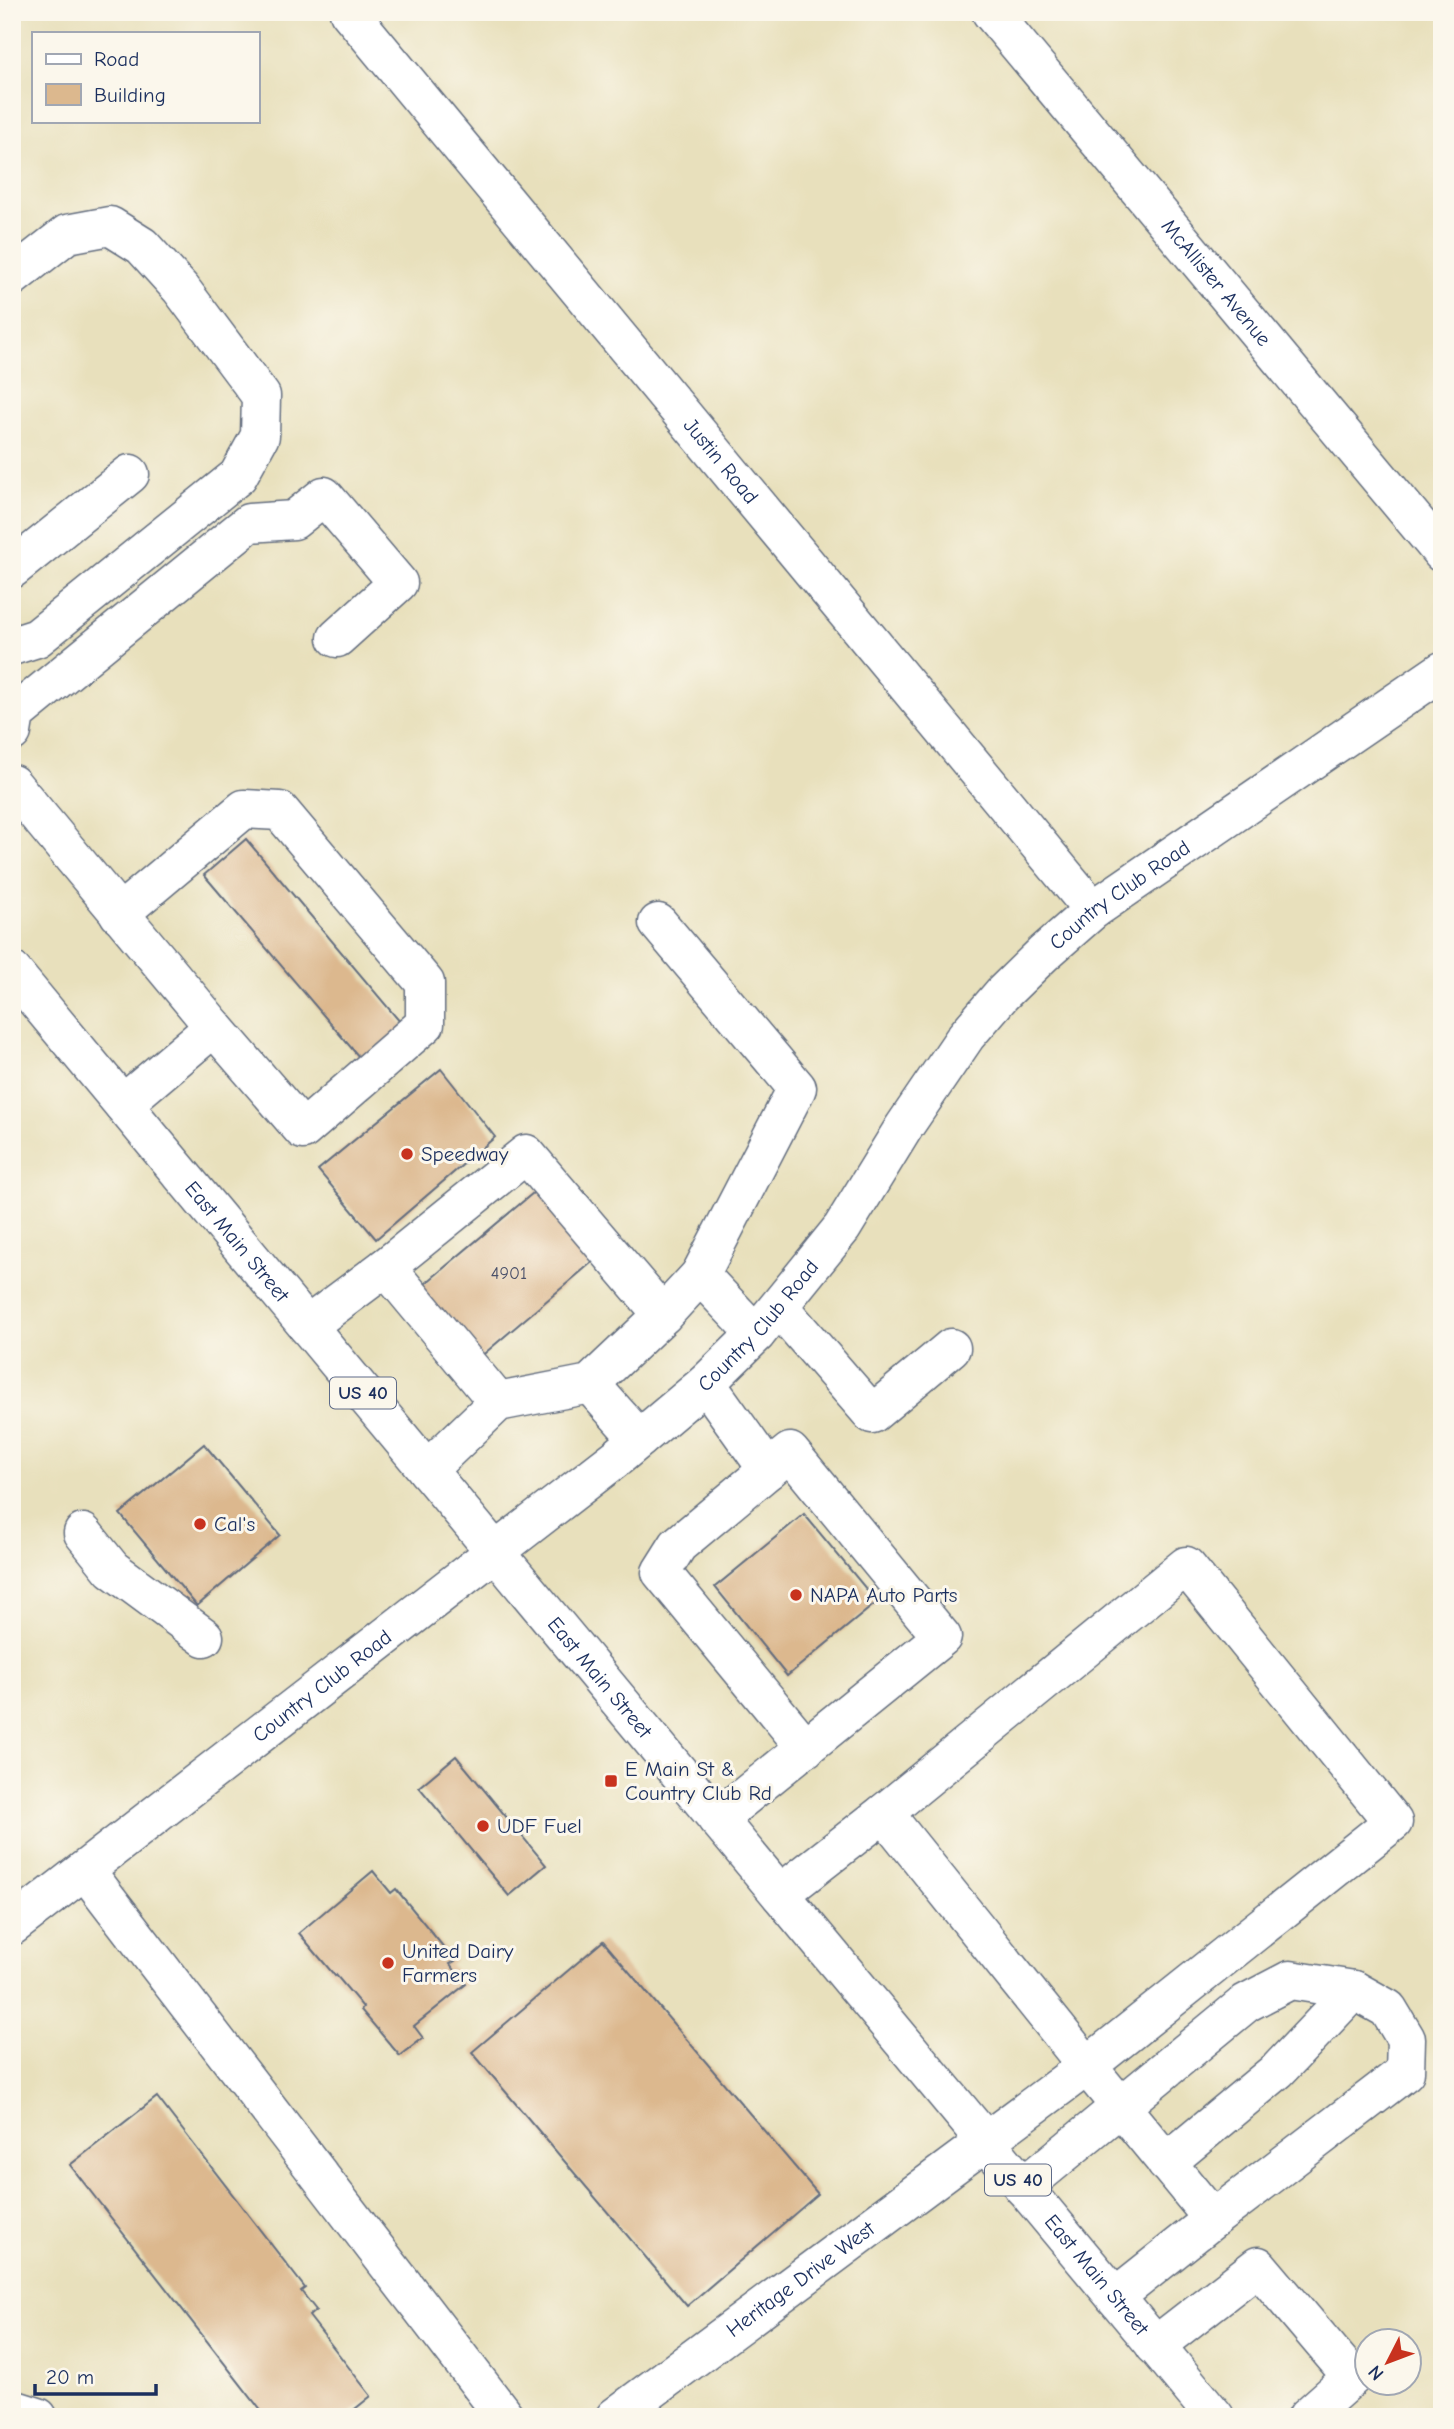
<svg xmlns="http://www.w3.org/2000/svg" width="1454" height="2429" viewBox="0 0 1454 2429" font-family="'Comic Neue',sans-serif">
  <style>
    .building { fill: #dcb88e }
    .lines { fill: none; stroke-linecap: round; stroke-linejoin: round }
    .minor-casing { stroke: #636d7f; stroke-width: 41 }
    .major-casing { stroke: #636d7f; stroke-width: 41 }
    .minor { stroke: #fff; stroke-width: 38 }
    .major { stroke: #fff; stroke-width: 38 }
    .poi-dot { fill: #c8321e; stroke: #fbf7ec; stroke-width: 2.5 }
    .labels { text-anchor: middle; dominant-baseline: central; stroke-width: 6; stroke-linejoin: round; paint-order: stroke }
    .number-label { font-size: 18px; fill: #4b516a }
    .shield { fill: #fbf7ec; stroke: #5e6b89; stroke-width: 2 }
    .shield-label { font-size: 19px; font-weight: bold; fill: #1b2f5e }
    .street-label { font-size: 21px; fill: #1b2f5e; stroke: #fbf7ec }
    .poi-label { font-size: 21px; fill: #1b2f5e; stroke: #fbf7ec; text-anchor: start }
  </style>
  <rect width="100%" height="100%" fill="#fbf7ec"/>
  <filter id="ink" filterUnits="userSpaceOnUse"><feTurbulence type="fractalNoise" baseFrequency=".0143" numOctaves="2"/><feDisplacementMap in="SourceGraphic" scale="14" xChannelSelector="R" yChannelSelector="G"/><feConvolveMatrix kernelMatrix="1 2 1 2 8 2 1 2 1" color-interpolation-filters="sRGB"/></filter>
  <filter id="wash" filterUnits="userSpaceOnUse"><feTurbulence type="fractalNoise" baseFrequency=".00686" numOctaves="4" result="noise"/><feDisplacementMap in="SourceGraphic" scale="28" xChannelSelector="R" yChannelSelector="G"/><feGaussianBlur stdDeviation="1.57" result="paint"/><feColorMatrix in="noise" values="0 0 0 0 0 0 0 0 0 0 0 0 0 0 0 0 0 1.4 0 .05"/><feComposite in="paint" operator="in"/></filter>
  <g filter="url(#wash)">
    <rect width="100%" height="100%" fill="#e8e0bc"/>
    <g id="blocks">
      <g class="building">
        <polygon points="246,839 406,1029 365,1064 204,875"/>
        <polygon points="441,1069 495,1137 376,1239 318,1170"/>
        <polygon points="539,1188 597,1258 479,1358 420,1288"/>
        <polygon points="204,1444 280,1535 197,1606 120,1514"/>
        <polygon points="804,1514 877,1602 787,1676 715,1587"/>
        <polygon points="456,1756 546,1865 509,1896 419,1787"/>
        <polygon points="373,1871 391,1893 396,1889 455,1961 450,1964 466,1984 414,2026 423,2038 400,2056 361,2010 363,2007 336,1975 335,1976 299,1933"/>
        <polygon points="603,1941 818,2194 687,2306 472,2052"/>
        <polygon points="157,2097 305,2288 301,2291 316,2310 309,2316 371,2396 345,2417 266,2417 70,2165"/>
      </g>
    </g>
  </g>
  <g filter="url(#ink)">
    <use href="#blocks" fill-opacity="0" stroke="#636d7f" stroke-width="2"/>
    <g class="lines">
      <g class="minor-casing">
        <g id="minor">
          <path id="s1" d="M349,12L1093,910"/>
          <path id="s2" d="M991,12L1442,553"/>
          <polyline points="12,277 67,234 110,226 142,246 181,289 261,396 260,436 238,476 37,638 12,646"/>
          <polyline points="12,569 130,474"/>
          <polyline points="12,732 15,714 249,523 294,520 324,496 398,583 337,638"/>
          <polyline points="12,784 214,1027 123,1104"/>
          <polyline points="119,914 244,809 280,811 425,983 425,1024 303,1130 214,1027"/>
          <polyline points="658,923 797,1088 700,1275"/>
          <polyline points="386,1267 526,1154 663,1315"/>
          <polyline points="779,1307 872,1414 951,1348"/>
          <polyline points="307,1326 386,1267 498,1402"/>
          <polyline points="706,1383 768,1470 790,1452 942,1637 717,1819"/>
          <polyline points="590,1384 639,1439"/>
          <polyline points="427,1470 498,1402 590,1384 663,1315 700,1275 756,1334"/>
          <polyline points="768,1470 678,1545 661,1572 806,1748"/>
          <polyline points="83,1533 112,1569 204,1637"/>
          <polyline points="884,1813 1186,1566 1393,1822 1087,2066 1213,2219 1115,2297"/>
          <polyline points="85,1870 505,2417"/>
          <path id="s3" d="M12,1926L619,1456L706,1383L756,1334L842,1228L904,1127L966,1036L1002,994L1043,954L1093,910L1442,671"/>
          <polyline points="1166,2163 1278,2070 1354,1990 1388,2009 1406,2039 1405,2072 1213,2219"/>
          <polyline points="1023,2187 1246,2003 1290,1980 1354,1990"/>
          <polyline points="1155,2346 1258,2266 1352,2377 1307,2417"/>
          <polyline points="12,2416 19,2411 38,2417"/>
          <path id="s4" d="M615,2417L1087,2066L884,1813L780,1894"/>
        </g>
      </g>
      <g class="major-casing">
        <g id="major">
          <path id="s5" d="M12,971L1215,2417"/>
        </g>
      </g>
      <use href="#minor" class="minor"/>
      <use href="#major" class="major"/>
    </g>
  </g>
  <g class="poi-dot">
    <circle cx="407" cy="1154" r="7"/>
    <circle cx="200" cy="1524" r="7"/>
    <circle cx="796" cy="1595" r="7"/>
    <rect x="604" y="1774" width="14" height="14" rx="3.5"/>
    <circle cx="483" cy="1826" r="7"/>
    <circle cx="388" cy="1963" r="7"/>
  </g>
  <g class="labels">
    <g class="number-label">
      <text x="509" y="1273">4901</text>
    </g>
    <g class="shield">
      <rect x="330" y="1377.5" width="66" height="31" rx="5"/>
      <rect x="985" y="2164.5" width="66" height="31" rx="5"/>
    </g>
    <g class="shield-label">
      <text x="363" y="1393">US 40</text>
      <text x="1018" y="2180">US 40</text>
    </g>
    <g class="street-label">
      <text stroke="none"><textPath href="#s2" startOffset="352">McAllister Avenue</textPath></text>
      <text stroke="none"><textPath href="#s1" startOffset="583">Justin Road</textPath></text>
      <text stroke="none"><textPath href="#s3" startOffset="1526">Country Club Road</textPath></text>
      <text stroke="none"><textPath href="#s5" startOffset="352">East Main Street</textPath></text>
      <text stroke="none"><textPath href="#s3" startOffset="959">Country Club Road</textPath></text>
      <text stroke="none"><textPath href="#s5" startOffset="919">East Main Street</textPath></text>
      <text stroke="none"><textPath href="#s3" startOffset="392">Country Club Road</textPath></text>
      <text stroke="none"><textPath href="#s5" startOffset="1696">East Main Street</textPath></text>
      <text stroke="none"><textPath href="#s4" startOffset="231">Heritage Drive West</textPath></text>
    </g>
    <g class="poi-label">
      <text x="421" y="1154">Speedway</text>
      <text x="214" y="1524">Cal's</text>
      <text x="810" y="1595">NAPA Auto Parts</text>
      <text x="625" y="1769">E Main St &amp;<tspan x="625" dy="24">Country Club Rd</tspan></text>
      <text x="497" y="1826">UDF Fuel</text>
      <text x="402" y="1951">United Dairy<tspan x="402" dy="24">Farmers</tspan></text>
    </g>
  </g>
  <rect width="1454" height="2429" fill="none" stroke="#fbf7ec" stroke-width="42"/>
  <rect x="32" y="32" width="228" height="91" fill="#fbf7ec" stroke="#a1a7b3" stroke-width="2"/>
  <rect x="46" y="54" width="35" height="10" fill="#ffffff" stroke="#a1a7b3" stroke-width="2"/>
  <text x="94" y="66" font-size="21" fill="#1b2f5e">Road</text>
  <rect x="46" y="84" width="35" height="21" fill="#dcb88e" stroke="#a1a7b3" stroke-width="2"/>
  <text x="94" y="102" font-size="21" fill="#1b2f5e">Building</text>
  <g transform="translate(1388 2362) rotate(228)"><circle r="33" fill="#fbf7ec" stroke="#a1a7b3" stroke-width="2"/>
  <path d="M0-5L12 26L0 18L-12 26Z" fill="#c8321e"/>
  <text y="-10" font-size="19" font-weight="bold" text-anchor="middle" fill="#1b2f5e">N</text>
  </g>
  <path d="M35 2384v10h121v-10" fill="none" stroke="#1b2f5e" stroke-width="3.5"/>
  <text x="46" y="2384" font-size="21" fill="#1b2f5e" stroke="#fbf7ec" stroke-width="5" paint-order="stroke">20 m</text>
</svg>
